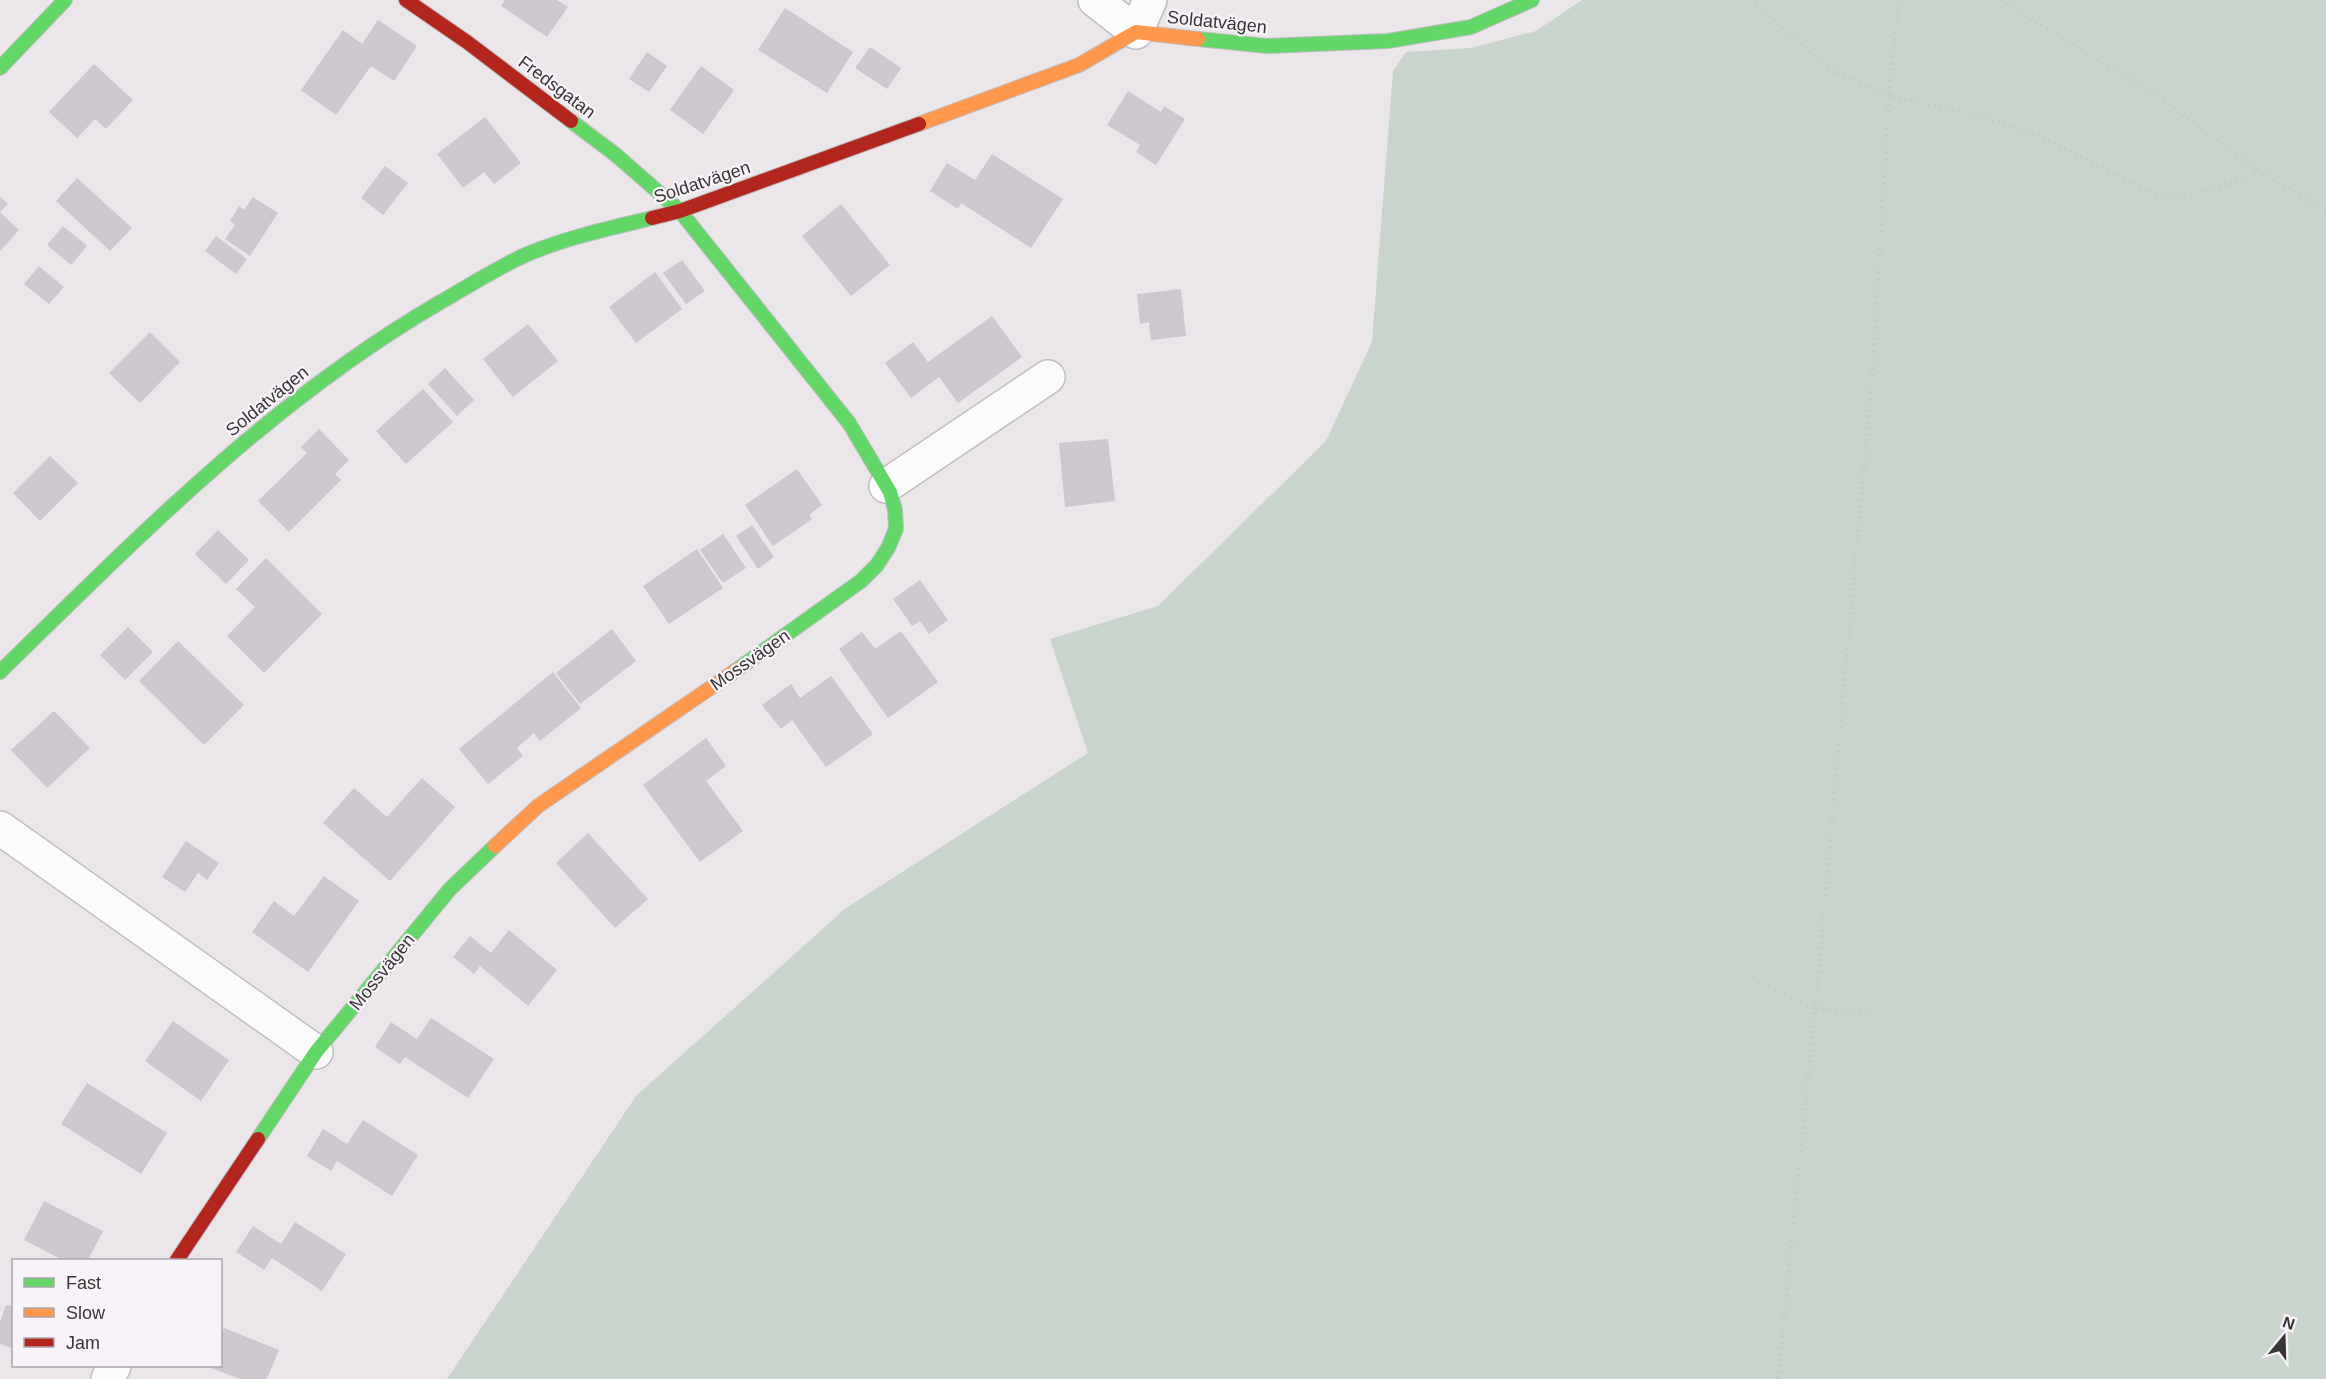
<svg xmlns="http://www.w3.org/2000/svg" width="2326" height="1379" viewBox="0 0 2326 1379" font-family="Helvetica,sans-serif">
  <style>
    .green { fill: #c8d4cc }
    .building { fill: #cec7cf }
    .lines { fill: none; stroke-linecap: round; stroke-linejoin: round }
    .street-casing { stroke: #c0bec0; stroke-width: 36 }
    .fast-casing { stroke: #c0bec0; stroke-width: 16 }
    .slow-casing { stroke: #c0bec0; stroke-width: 16 }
    .jam-casing { stroke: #c0bec0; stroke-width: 16 }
    .path { stroke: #c9c8c9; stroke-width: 4; stroke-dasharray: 1.5 4.5; stroke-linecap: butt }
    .street { stroke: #fcfbfc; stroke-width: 33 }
    .fast { stroke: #63d668; stroke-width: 14 }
    .slow { stroke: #ff974d; stroke-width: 14 }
    .jam { stroke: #b3261e; stroke-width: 14 }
    .labels { text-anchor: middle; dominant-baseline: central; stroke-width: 4.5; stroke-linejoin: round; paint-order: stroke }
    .street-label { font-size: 18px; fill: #383537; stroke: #f8f3f8 }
  </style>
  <rect width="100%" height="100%" fill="#eae6e9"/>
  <polygon class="green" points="1582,0 2326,0 2326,1379 447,1379 636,1096 846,908 1088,753 1050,639 1158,606 1326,441 1372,342 1393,71 1406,52 1471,48 1536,31"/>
  <g class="building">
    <polygon points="505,0 557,0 568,7 547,37 501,6"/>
    <polygon points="785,8 853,52 827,93 758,50"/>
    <polygon points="378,20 417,46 394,81 371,66 336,115 301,90 343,30 362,44"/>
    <polygon points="870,47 901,68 887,89 855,68"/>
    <polygon points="647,52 667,66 649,92 629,79"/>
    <polygon points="94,64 133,100 106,129 95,119 77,138 49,112"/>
    <polygon points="701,66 734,90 703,134 670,110"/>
    <polygon points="1128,91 1161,112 1164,106 1185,119 1156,165 1136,152 1140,145 1107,125"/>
    <polygon points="485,117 521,163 494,184 484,172 463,188 437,154"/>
    <polygon points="992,154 1063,199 1031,248 961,203 958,209 930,191 947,163 975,180"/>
    <polygon points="385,166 408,183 383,215 361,198"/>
    <polygon points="77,178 132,228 110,251 56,201"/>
    <polygon points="0,197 8,204 0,212 19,230 0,251"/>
    <polygon points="253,197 278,213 250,256 225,239 235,225 230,221 239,206 244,210"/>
    <polygon points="841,204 890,265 851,296 802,236"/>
    <polygon points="63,226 87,246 71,265 47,245"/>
    <polygon points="216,236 247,259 236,274 205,251"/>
    <polygon points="682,260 705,291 686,304 663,273"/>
    <polygon points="39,266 64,287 49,304 24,284"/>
    <polygon points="655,272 682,309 636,343 609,307"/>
    <polygon points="1181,289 1186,336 1151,340 1149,322 1140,324 1137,294"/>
    <polygon points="992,316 1022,357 958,403 939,377 911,398 885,363 913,342 928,362"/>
    <polygon points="528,324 558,361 513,397 483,359"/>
    <polygon points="150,332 180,362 140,403 109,373"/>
    <polygon points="445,368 474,400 457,416 428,384"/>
    <polygon points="423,389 453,422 406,464 376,431"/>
    <polygon points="319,429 349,460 335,474 341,480 289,532 258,501 307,453 301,447"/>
    <polygon points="1108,439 1115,501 1065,507 1059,443"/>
    <polygon points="50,456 78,483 40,521 13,493"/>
    <polygon points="797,469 822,505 809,515 812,519 773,546 745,505"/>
    <polygon points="752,525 774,557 758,569 736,536"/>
    <polygon points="218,530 249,560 226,584 195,554"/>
    <polygon points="723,534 746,568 723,583 700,550"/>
    <polygon points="697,549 723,588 669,624 643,586"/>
    <polygon points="266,558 322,614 264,673 227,636 255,607 236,589"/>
    <polygon points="920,580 948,620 929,634 920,621 912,626 893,599"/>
    <polygon points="128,627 153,652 125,680 100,655"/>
    <polygon points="612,629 636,661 580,704 556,673"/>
    <polygon points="901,631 938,682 888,718 839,649 862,632 875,649"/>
    <polygon points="178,641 244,705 204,745 139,681"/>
    <polygon points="553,672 581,708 540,741 534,733 517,748 523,756 488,784 459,749"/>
    <polygon points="831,676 873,734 826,767 792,720 781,729 762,705 791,684 800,698"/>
    <polygon points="54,711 90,748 47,788 11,750"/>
    <polygon points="706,738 726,766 706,781 743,831 700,862 643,785"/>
    <polygon points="422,778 455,807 390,881 323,823 354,788 387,817"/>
    <polygon points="588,833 648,899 615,928 556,863"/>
    <polygon points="186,841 219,863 207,880 198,873 185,892 162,877"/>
    <polygon points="324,876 359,901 308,972 252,932 274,901 294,916"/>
    <polygon points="509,930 557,970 528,1006 480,966 474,974 453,957 470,936 491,953"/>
    <polygon points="431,1018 494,1059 468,1098 405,1057 400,1064 375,1047 391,1022 417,1039"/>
    <polygon points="173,1021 229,1060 201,1101 145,1061"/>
    <polygon points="87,1083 167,1133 141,1174 61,1124"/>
    <polygon points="363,1120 418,1155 392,1196 337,1161 331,1171 307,1156 323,1129 347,1144"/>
    <polygon points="44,1201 103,1231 88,1260 63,1260 24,1240"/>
    <polygon points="295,1222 346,1254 322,1291 272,1258 264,1270 236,1252 253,1226 281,1244"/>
    <polygon points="6,1305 14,1307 14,1349 0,1344 0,1322"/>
    <polygon points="224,1328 279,1350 267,1379 240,1379 206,1366 220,1366 220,1337"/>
  </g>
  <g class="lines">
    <g class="street-casing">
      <g id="street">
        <polyline points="1095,0 1136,32 1150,0"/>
        <polyline points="886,486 1048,377"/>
        <polyline points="0,828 316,1052"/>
        <polyline points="108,1379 114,1366"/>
      </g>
    </g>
    <g class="fast-casing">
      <g id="fast">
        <polyline points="1198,39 1267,46 1388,41 1471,27 1532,0"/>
        <polyline points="0,68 65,0"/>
        <polyline points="571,121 616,155 680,211 849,423 890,492 895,510 896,529 888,548 877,565 861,581 738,669"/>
        <path d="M0,672C137,538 272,400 439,303C469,286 499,266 530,253C569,237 611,228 652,218"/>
        <polyline points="258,1139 316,1052 450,889 495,846"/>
      </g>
    </g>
    <g class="slow-casing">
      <g id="slow">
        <polyline points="919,124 1079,65 1136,32 1198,39"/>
        <polyline points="495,846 538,806 738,669"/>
      </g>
    </g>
    <g class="jam-casing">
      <g id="jam">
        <polyline points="406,0 467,42 571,121"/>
        <polyline points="652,218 680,211 919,124"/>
        <polyline points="177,1260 258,1139"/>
      </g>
    </g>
    <g class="path">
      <polyline points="1751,0 1829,69 1889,96 1973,114 2039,136 2168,200 2235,182 2260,171 2326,211"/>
      <polyline points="2000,0 2159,97 2259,171"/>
      <polyline points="1752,979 1815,1009 1869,1013"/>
      <polyline points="1778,1379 1815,1009 1873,364 1889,96 1899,0"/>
    </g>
    <use href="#street" class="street"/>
    <use href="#fast" class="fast"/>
    <use href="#slow" class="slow"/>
    <use href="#jam" class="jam"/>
  </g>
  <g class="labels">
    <g class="street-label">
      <text transform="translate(1217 22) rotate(6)">Soldatvägen</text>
      <text transform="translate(557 87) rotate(37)">Fredsgatan</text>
      <text transform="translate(702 182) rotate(-18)">Soldatvägen</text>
      <text transform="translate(267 401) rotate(-39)">Soldatvägen</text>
      <text transform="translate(750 660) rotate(-35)">Mossvägen</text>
      <text transform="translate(382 972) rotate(-51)">Mossvägen</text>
    </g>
  </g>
  <rect x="12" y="1259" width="210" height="108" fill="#f8f3f8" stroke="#aba7ab" stroke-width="1.5"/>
  <rect x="24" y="1278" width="30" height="9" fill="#63d668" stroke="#aba7ab" stroke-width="1.5"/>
  <text x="66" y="1289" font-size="18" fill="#383537">Fast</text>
  <rect x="24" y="1308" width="30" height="9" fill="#ff974d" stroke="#aba7ab" stroke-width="1.5"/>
  <text x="66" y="1319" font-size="18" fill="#383537">Slow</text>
  <rect x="24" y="1338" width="30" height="9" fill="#b3261e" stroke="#aba7ab" stroke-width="1.5"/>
  <text x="66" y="1349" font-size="18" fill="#383537">Jam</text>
  <g transform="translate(2284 1337) rotate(19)" stroke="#f8f3f8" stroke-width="4.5" paint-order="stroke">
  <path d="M0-4.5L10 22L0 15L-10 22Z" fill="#383537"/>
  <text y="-9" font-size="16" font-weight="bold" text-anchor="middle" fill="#383537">N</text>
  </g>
</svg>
